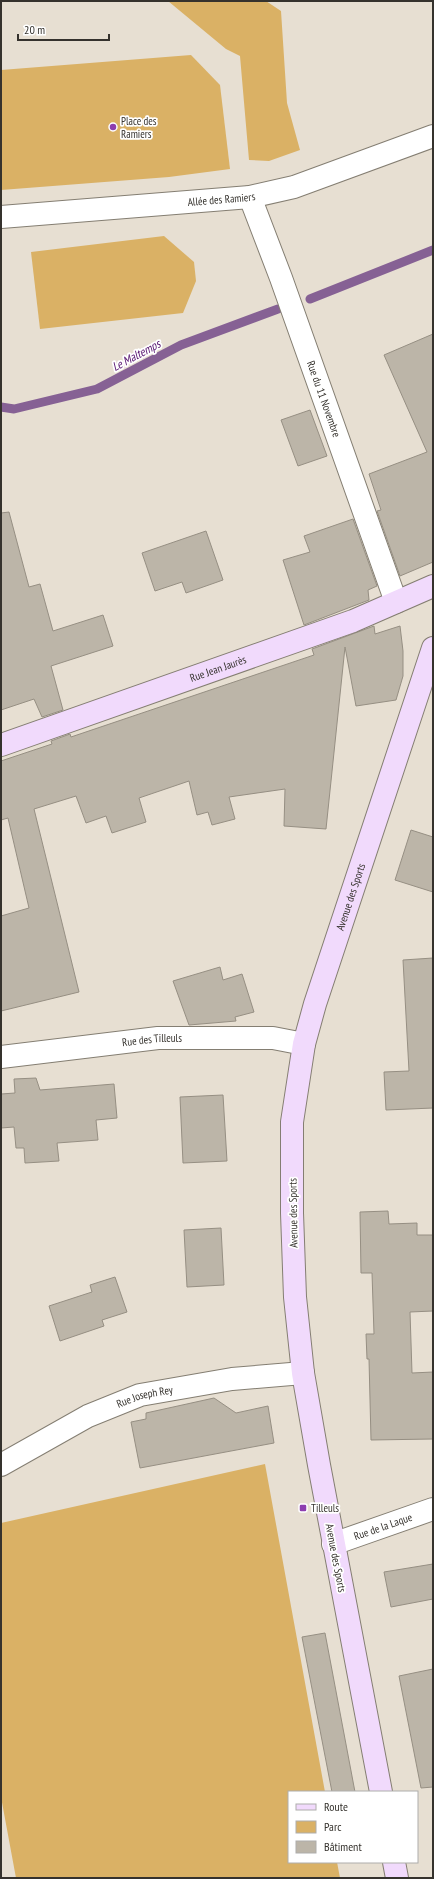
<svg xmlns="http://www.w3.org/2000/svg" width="434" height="1879" viewBox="0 0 434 1879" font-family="'PT Sans Narrow',sans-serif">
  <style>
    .green { fill: #dab165 }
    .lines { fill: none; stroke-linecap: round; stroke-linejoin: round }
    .stream { stroke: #866194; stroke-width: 9 }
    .building { fill: #bcb5a8; stroke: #968f83 }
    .street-casing { stroke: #847e72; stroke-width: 24 }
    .secondary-casing { stroke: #847e72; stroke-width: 24 }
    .street { stroke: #fff; stroke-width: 22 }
    .secondary { stroke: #f1dafc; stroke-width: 22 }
    .poi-dot { fill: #8d3eaf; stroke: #fff; stroke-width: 1.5 }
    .labels { text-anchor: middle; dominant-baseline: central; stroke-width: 3.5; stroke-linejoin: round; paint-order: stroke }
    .poi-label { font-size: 11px; fill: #35322d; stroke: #fff; text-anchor: start }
    .street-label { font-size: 11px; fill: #35322d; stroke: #fff }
    .water-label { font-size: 12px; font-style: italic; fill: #55126f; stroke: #fff }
  </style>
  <rect width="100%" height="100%" fill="#e7dfd2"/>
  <g class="green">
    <polygon points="168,1 266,1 281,11 287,103 300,150 269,161 249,160 240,56 226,49"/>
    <polygon points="191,55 220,85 230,169 169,177 1,190 1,70"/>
    <polygon points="164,236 194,262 196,281 183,313 40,329 31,252"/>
    <polygon points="265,1464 325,1792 289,1792 289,1862 337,1862 340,1878 16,1878 1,1797 1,1523"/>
  </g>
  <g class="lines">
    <g class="stream">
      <polyline points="310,299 433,250"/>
      <polyline points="1,407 14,409 97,389 181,345 278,309"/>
    </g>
  </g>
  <g class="building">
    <polygon points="433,334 433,562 400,576 377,511 381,510 369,474 427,452 384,355"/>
    <polygon points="310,410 327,456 298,466 281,420"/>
    <polygon points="9,512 29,587 40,584 53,631 103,615 113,646 51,666 63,710 42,717 34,699 1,710 1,513"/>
    <polygon points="353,519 377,586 368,590 369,600 304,625 283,560 310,552 304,536"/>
    <polygon points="206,531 223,580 186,593 182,582 155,591 142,553"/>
    <polygon points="374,626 375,634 400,626 403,651 403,676 396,700 356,706 345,647 326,829 284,826 285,789 229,797 235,819 212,825 208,812 197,815 189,781 139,798 146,822 112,833 106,816 86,823 76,796 34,809 79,992 1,1011 1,916 29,908 8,818 1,820 1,761 52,744 51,741 70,734 71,737 314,655 312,649"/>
    <polygon points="411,830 433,837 433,892 395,880"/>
    <polygon points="433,958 433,1108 386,1110 384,1072 409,1071 403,960"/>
    <polygon points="220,967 223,980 242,974 254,1012 235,1017 236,1021 189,1025 173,981"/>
    <polygon points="36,1078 40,1090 114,1084 117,1118 96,1120 98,1140 57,1143 59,1161 25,1163 24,1148 16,1148 14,1127 1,1128 1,1094 15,1093 14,1079"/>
    <polygon points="223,1095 227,1161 183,1163 180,1097"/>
    <polygon points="388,1211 389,1224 417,1223 417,1235 433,1235 433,1311 410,1312 412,1373 433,1372 433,1439 371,1440 369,1359 367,1359 366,1334 374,1334 372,1273 361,1273 360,1212"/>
    <polygon points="221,1228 224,1285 187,1287 184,1230"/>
    <polygon points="115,1277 127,1312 102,1320 104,1326 60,1341 49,1306 92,1292 90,1285"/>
    <polygon points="214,1398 236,1413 268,1406 274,1443 140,1468 131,1422 146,1419 146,1413"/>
    <polygon points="433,1564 433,1599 391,1607 384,1572"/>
    <polygon points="325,1633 355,1792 332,1792 302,1637"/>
    <polygon points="433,1669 433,1787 421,1788 399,1676"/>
  </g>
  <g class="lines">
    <g class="street-casing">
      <g id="street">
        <path id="s1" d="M250,197L281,278L396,602"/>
        <path id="s2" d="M1,217L250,197L294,187L433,136"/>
        <path id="s3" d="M1,1057L158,1038H273L304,1044"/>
        <path id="s4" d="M1,1465L88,1416L140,1395L232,1379L303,1373"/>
        <path id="s5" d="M333,1544L433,1509"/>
      </g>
    </g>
    <g class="secondary-casing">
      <g id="secondary">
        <path id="s6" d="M1,745L353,621L433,586"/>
        <path id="s7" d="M381,1792L319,1465L303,1373L295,1297L292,1213V1122L304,1044L315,1004L433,648"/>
        <polyline points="394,1862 397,1878"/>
      </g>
    </g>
    <use href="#street" class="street"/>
    <use href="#secondary" class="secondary"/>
  </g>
  <g class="poi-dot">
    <circle cx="113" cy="127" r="4"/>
    <rect x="299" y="1504" width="8" height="8" rx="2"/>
  </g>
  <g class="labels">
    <g class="poi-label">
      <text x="121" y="121">Place des<tspan x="121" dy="13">Ramiers</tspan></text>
      <text x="311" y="1508">Tilleuls</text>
    </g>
    <g class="street-label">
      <text stroke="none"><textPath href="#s2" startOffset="221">Allée des Ramiers</textPath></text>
      <text stroke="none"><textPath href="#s1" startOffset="215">Rue du 11 Novembre</textPath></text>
      <text stroke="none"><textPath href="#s6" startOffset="230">Rue Jean Jaurès</textPath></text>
      <text stroke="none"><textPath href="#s7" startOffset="911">Avenue des Sports</textPath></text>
      <text stroke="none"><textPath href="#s3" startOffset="152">Rue des Tilleuls</textPath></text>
      <text transform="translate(293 1213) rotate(-91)">Avenue des Sports</text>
      <text stroke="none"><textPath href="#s4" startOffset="160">Rue Joseph Rey</textPath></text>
      <text stroke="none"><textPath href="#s5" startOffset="53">Rue de la Laque</textPath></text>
      <text transform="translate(336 1558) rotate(79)">Avenue des Sports</text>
    </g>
    <g class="water-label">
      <text transform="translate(136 355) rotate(-28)">Le Maltemps</text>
    </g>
  </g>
  <rect width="434" height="1879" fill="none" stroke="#35322d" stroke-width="4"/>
  <rect x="288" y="1791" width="130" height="72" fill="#ffffff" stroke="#aeadab"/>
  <rect x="296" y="1804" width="20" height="6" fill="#f1dafc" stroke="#aeadab"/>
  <text x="324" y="1811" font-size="12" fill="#35322d">Route</text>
  <rect x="296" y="1821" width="20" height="12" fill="#dab165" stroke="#aeadab"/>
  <text x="324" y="1831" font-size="12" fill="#35322d">Parc</text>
  <rect x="296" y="1841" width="20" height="12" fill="#bcb5a8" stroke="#aeadab"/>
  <text x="324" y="1851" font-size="12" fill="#35322d">Bâtiment</text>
  <path d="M18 34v6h91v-6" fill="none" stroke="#35322d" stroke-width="2"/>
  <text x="24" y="34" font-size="12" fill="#35322d" stroke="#ffffff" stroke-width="3" paint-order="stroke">20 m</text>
</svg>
